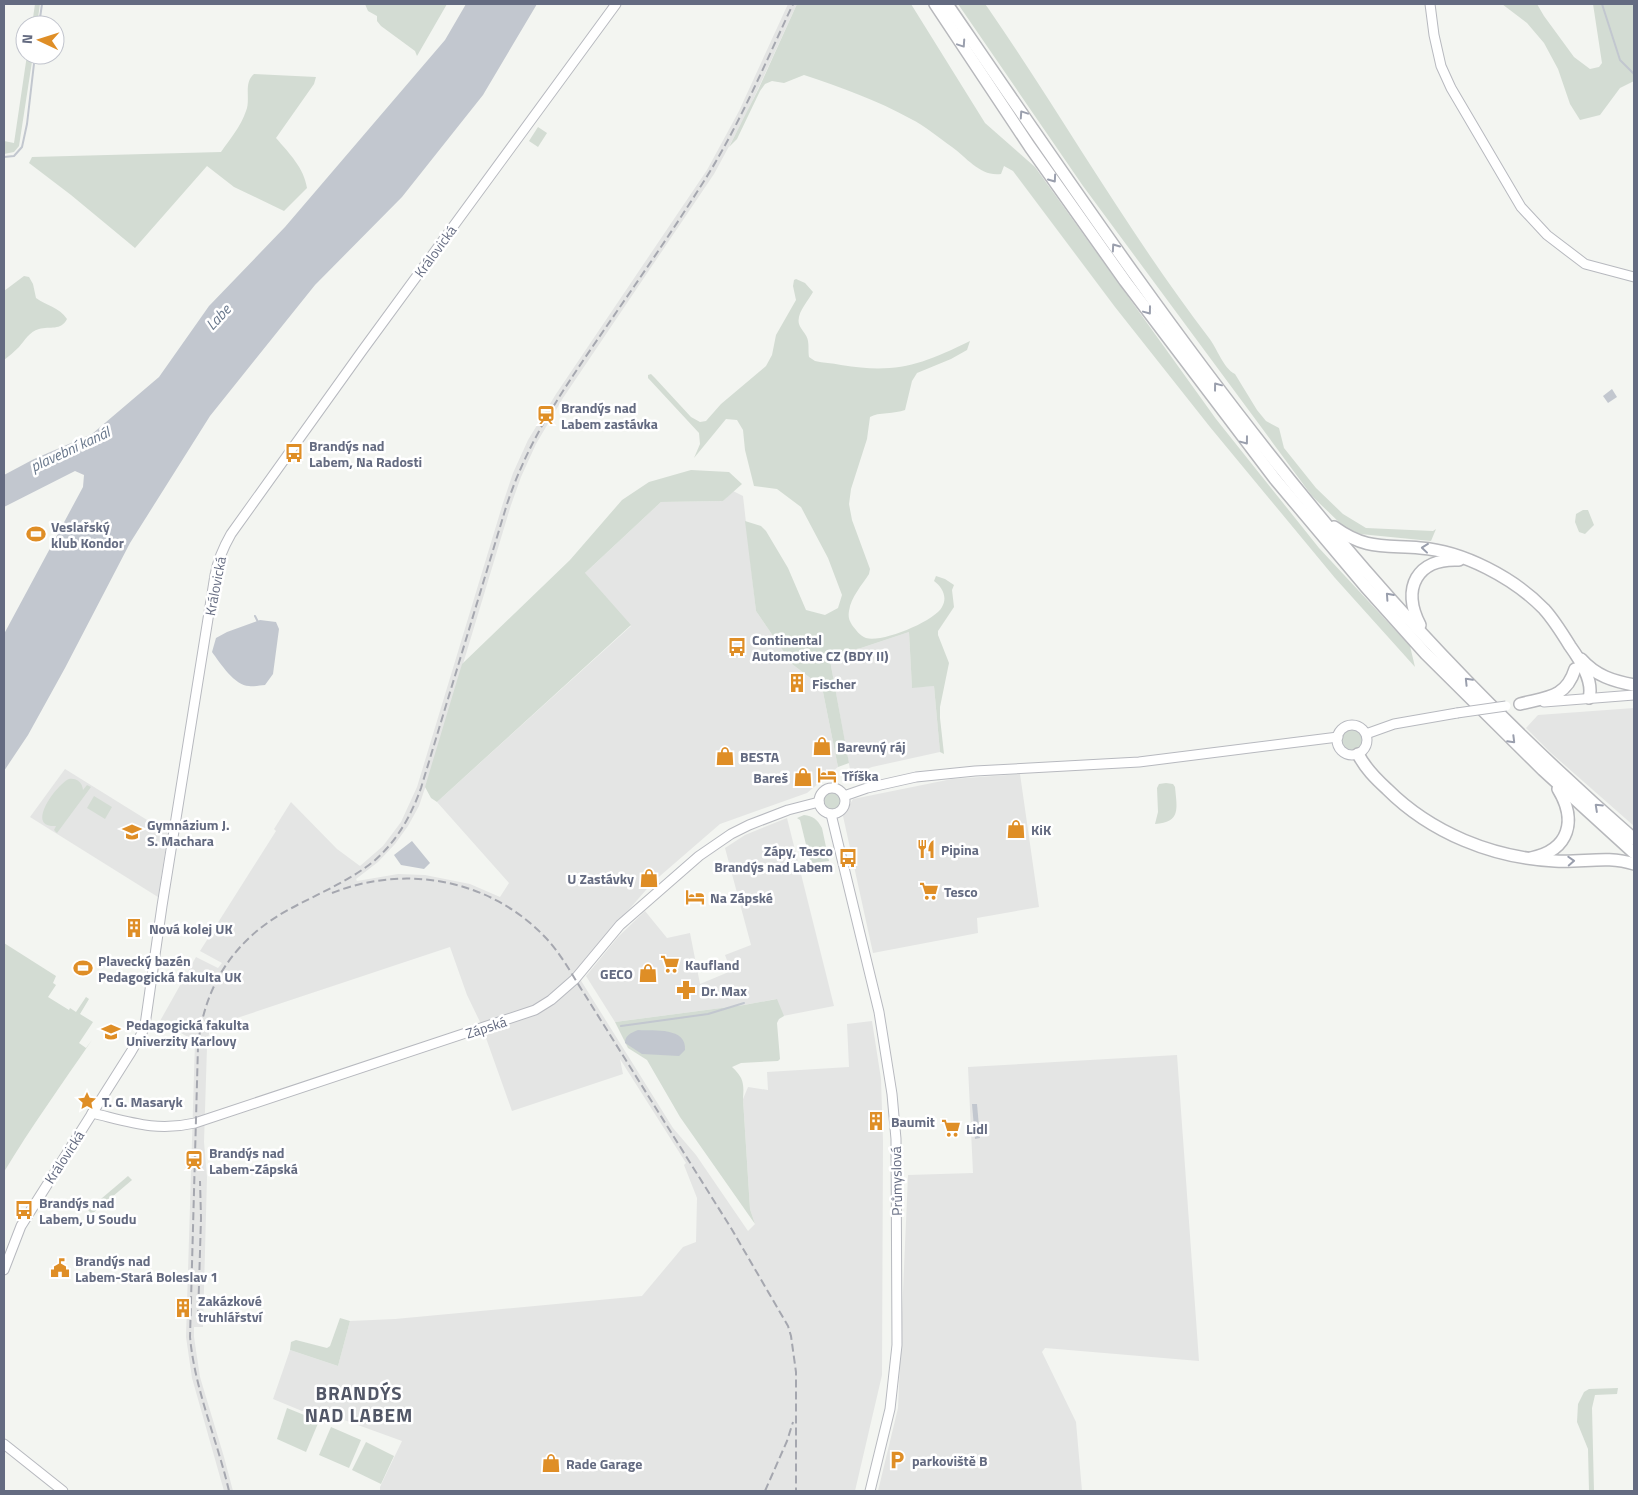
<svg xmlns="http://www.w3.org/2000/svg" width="1638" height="1495" viewBox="0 0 1638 1495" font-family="'Titillium Web',sans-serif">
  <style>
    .built { fill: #e4e5e4 }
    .green { fill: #d3dcd3 }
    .water { fill: #c2c7cf }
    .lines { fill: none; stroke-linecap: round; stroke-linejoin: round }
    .stream { stroke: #c2c7cf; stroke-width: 2 }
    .secondary-casing { stroke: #b7b9bf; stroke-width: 11 }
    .highway-casing { stroke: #b7b8bc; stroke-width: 14 }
    .secondary { stroke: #fff; stroke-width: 9 }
    .highway { stroke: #fff; stroke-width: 11 }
    .rail { stroke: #a5a7af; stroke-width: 2; stroke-dasharray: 8 4; stroke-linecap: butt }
    .secondary-bridge-casing { stroke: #b7b9bf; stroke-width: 11; stroke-linecap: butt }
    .secondary-bridge { stroke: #fff; stroke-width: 9 }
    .oneway { stroke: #9a9fad }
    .labels { text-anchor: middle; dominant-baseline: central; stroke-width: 5; stroke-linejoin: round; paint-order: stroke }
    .street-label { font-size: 14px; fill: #646b81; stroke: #fff }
    .poi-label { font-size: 14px; font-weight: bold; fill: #646b81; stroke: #fff; text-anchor: start }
    .water-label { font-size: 15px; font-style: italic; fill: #69788c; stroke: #fff }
    .district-label { font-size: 19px; font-weight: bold; letter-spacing: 1px; fill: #525767; stroke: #fff }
  </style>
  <rect width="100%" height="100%" fill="#f3f5f1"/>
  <g class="built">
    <polygon points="788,4 797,4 746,115 714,174 563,398 536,444 521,477 511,505 431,770 419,806 408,826 395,844 378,862 356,879 357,881 398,874 425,875 470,884 500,897 509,883 437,802 631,626 584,574 661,502 723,501 733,491 743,496 756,611 792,664 822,687 838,767 807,793 720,824 653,882 575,971 673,1128 696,1155 748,1231 755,1224 750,1209 743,1099 748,1087 768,1090 767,1072 849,1067 847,1024 872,1021 881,1079 883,1141 882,1375 855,1491 380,1491 380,1487 402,1441 311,1408 302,1411 273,1399 290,1350 338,1366 350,1321 395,1319 642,1296 683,1247 696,1242 697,1198 684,1165 686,1163 620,1059 623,1074 512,1111 481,1024 467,995 450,947 210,1027 207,1047 204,1142 207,1177 203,1327 194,1327 194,1337 200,1377 224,1457 233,1491 224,1491 192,1378 186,1337 195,1041 160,1021 196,957 218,968 222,963 200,951 276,831 274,829 291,802 337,849 360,866 383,846 401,822 417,787 503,503 513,473 528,440 556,394 707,170 739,111"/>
    <polygon points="909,632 912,687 934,686 940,752 872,767 851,775 829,655 861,648"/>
    <polygon points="1634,708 1634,826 1551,753 1526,728 1538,715"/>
    <polygon points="65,769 168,833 158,897 30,817"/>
    <polygon points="1020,774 1039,907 977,918 978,933 873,953 843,816 853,799 952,779"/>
    <polygon points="787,818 834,1006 783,1016 776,999 744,1005 615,1022 586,976 618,937 645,911 667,938 690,933 700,984 731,971 725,955 751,945 725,848 745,835"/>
    <polygon points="1177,1055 1199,1361 1045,1348 1042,1352 1076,1422 1082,1491 878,1491 898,1408 908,1175 973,1173 968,1067"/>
  </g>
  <g class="green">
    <polygon points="35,4 40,4 37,25 32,25"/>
    <polygon points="365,4 447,4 417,56 415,51 381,26 377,21 377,16 368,11"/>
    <path d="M797,4H911L985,123L1035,167L1216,419L1319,548L1410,646L1415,667L1335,578L1210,427L1115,307L1013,171L1004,166L1001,174C981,177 967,158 952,147C939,138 925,126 911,119C877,100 840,87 804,75L784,83L772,81L765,84L760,91L737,139L729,147L758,90Z"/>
    <path d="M958,4H985L988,8C1063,117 1128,232 1209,338C1217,348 1223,368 1235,374L1257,410L1266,421L1279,428L1284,448L1316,488L1343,514L1366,528L1433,531L1436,529L1431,541L1360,534L1344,527L1312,496L1083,186Z"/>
    <polygon points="1502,4 1537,4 1544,16 1574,57 1590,69 1599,67 1602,63 1593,4 1634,4 1634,81 1620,88 1600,115 1580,120 1570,104 1558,69 1544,43 1527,23"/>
    <polygon points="27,55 33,55 19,146 14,152 4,154 4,141 14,143"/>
    <path d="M254,74L316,77L314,84L276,138C289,153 304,168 307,188L284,211L234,187L207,166L135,248L71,195L29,163L32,157L221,152C230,139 241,126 246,111C251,99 243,83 254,74Z"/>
    <polygon points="538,127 547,133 538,147 529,141"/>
    <path d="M24,276L29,277L33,284L36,298C47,306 59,307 67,319C61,331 50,326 39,329C29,332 25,340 19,347C14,352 9,356 4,360V291Z"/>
    <path d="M796,279L805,283L813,292C809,300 796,313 799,324C801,330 807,334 808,341C809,347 808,351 809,357L815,361C823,363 832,363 841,365C896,374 921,365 970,341L967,350L951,359L917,373L912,381L905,410C895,414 878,412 870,417L867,439L851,489L849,504L852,520L870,569L869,574C862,585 851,597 849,611C848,617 849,620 852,625C856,630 860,636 866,638C882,643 935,621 942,607C948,597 942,587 934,581L936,576L945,579L954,585L952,590L954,607L938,631V635L949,663L940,707V718L944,754L940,752L934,686L912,688L909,632L861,648L829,655L849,763L838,767L822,687L792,664L756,611L745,521L761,526L766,531L788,568L806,610L825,615L838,608L842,595L828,558L801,507L777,489L754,486L745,450L743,430L737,420L726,419L694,458L700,444L699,433L648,378V375L651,374L655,378L691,417L700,422L706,421L721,404L766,366L772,355L776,335L796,300L793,286L794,280Z"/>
    <polygon points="691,470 729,472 742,484 723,501 661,502 585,573 631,625 437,802 431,798 425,787 462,664 570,560 622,500 649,482"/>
    <polygon points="1583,510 1588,510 1594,525 1585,534 1579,532 1575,522 1576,514"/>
    <circle cx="1352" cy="740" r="11"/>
    <path d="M69,779C77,778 82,782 83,790L87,785L91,787L57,833L54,830L56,826C24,828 57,784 69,779Z"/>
    <path d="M1166,783L1173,784L1175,787C1177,809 1181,822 1155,824L1158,812L1157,788L1159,784Z"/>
    <circle cx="832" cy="802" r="10"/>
    <polygon points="94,796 112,807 105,819 87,808"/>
    <path d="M804,815C813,816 817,819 822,828L829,861L813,863L810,861L800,820L797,818Z"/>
    <path d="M4,943L56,976L53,983L56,985L48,997L69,1010L70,1008L76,1012L86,997L89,999L80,1014L93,1022L79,1043L86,1048L92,1040C62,1084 31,1127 4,1172Z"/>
    <path d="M777,999L784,1016L779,1019L777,1023L780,1059L778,1061L741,1063L732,1067C744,1078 744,1084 743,1099L750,1209L755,1224L680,1117L647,1060L628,1048L615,1022L744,1005Z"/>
    <polygon points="128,1176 132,1180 92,1214 88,1210"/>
    <polygon points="340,1318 350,1321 338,1366 290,1350 291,1342 296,1340 327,1348 330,1346"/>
    <polygon points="1618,1388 1617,1394 1595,1395 1592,1408 1594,1491 1589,1491 1588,1449 1577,1422 1578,1404 1584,1392 1589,1389"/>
    <polygon points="287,1408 319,1421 306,1452 277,1439"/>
    <polygon points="331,1427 361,1440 349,1468 319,1455"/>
    <polygon points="366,1442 394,1456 381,1484 352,1470"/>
  </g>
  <g class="water">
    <polygon points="466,4 537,4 483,95 402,197 315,285 210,416 130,543 65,668 28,735 4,771 4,634 83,487 84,475 75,471 4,507 4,475 34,459 92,434 159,377 209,306 285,227 445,40"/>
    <polygon points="1612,389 1617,397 1608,403 1603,396"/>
    <path d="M260,620L276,622L279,629L273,674L265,685C260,685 254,687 249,686C235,686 220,663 212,652L216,638L227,632Z"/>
    <polygon points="412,841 430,863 424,869 401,865 394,855"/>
    <path d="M638,1030C654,1031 687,1027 685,1050L679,1056L642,1054L625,1043C625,1035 631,1033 638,1030Z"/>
    <polygon points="972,1104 977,1104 980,1138 975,1139"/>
  </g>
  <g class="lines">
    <g class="stream">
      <polyline points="1602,4 1620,60 1634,74"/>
      <polyline points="39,25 42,4"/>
      <polyline points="4,157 14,156 22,147 27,124 35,55"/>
      <polyline points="255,616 258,622"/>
      <polyline points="621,1026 708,1014 744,1003"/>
    </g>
    <g class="secondary-casing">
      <g id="secondary">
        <polyline points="1430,4 1434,35 1441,66 1451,88 1521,207 1547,235 1585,264 1634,277"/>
        <polyline points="1544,702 1634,695"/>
        <circle cx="1352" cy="740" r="15"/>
        <polyline points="1366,734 1394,724 1457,713"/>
        <circle cx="832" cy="801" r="13"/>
        <polyline points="844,796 867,788 916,777 975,771 1139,762 1338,737"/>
        <polyline points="831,814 879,1012 892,1094 896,1139 897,1345 890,1409 870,1491"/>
        <path d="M92,1113C130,1122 156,1132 195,1123L535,1010L551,1000L575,979L620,925L699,856L731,834L749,825L788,810L819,802"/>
        <path d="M4,1270L21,1226L131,1052L142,1033L145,1025L162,906L215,575C218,559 223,548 231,534L362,351L616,4"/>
        <polyline points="4,1444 63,1491"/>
      </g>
    </g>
    <g class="highway-casing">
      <g id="highway">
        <polyline points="935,4 1030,147 1125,281 1275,479 1365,586 1426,654 1543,770 1634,853"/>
        <path d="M947,4C1064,175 1180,347 1312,507C1409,626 1518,738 1634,839"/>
        <path d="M1334,527C1366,550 1383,545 1420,548C1463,551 1514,578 1544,609C1554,620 1562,633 1570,646C1580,660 1594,681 1589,698"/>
        <path d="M1420,625C1401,588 1417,558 1459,560"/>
        <path d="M1581,659C1596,676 1613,681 1634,685"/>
        <path d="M1520,704C1547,697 1566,698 1575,669"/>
        <path d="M1358,754C1365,768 1375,778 1387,789C1431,833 1493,858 1555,861C1582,863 1608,855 1634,864"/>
        <path d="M1531,858C1570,850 1577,820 1558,789"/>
      </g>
    </g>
    <use href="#secondary" class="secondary"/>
    <use href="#highway" class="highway"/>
    <g class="rail">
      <path d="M332,893C405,864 489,879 544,936C556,948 566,964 575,979L731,1228L788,1326L791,1336L796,1372V1491"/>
      <polyline points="198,1318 201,1218 200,1181"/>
      <path d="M229,1491C217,1439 195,1391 190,1337L198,1046C204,985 235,939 288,910C317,894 348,882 374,861C397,841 411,816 421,788L507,504C528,442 557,399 593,346C628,295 664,244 697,192C736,133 763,68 793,4"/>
      <polyline points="765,1491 787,1441 793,1422"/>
    </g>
    <g class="secondary-bridge-casing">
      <polyline id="secondary-bridge" points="1457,713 1506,706"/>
    </g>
    <use href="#secondary-bridge" class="secondary-bridge"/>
  </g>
  <defs><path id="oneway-chevron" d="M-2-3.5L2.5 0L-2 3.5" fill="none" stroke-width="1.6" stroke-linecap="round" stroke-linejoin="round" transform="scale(1.25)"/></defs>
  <g class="oneway">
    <use href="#oneway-chevron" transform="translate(962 44) rotate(56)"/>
    <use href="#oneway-chevron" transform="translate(1023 114) rotate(-124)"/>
    <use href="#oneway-chevron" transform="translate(1053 179) rotate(55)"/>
    <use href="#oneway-chevron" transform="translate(1115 247) rotate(-125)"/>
    <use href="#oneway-chevron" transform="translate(1148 311) rotate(53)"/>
    <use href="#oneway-chevron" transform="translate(1217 386) rotate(-127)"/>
    <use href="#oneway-chevron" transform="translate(1245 441) rotate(53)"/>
    <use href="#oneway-chevron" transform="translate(1425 548) rotate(-174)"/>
    <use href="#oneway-chevron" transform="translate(1389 596) rotate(-132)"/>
    <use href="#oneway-chevron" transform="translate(1468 681) rotate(-134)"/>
    <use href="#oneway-chevron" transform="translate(1512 740) rotate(45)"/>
    <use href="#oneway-chevron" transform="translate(1598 807) rotate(-137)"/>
    <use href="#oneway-chevron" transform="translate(1571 861) rotate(-3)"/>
  </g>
  <defs>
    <g id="station-bare" transform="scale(1.5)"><path d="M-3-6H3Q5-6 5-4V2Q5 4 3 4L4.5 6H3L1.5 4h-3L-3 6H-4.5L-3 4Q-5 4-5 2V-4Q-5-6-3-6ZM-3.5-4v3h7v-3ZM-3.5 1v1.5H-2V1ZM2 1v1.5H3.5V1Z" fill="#df8e26" stroke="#fff" stroke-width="2.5" paint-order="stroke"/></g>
    <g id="bus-bare" transform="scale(1.5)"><path d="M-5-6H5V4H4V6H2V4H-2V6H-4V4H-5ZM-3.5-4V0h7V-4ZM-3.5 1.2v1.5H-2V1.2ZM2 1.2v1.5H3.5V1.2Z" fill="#df8e26" stroke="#fff" stroke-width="2.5" paint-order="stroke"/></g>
    <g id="stadium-bare" transform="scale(1.5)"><path d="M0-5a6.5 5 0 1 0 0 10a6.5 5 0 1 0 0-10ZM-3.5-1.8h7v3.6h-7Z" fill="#df8e26" stroke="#fff" stroke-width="2.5" paint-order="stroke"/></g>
    <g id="building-bare" transform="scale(1.5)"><path d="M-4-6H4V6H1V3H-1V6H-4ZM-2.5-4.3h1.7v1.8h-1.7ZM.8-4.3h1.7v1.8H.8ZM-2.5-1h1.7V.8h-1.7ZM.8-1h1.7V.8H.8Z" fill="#df8e26" stroke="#fff" stroke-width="2.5" paint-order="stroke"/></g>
    <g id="shop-bare" transform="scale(1.5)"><path d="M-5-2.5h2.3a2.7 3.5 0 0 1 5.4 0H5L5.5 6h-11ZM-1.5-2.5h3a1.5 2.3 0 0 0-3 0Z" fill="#df8e26" stroke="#fff" stroke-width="2.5" paint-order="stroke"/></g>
    <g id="hotel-bare" transform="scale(1.5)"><path d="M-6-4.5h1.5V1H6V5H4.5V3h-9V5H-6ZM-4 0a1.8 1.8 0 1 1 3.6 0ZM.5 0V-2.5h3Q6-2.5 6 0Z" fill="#df8e26" stroke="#fff" stroke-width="2.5" paint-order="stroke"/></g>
    <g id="school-bare" transform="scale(1.5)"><path d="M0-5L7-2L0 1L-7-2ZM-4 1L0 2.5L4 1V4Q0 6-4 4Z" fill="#df8e26" stroke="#fff" stroke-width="2.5" paint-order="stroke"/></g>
    <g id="restaurant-bare" transform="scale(1.5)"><path d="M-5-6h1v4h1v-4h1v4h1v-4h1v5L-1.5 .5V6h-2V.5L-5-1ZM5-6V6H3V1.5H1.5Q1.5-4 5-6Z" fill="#df8e26" stroke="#fff" stroke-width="2.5" paint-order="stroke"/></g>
    <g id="supermarket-bare" transform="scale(1.5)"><path d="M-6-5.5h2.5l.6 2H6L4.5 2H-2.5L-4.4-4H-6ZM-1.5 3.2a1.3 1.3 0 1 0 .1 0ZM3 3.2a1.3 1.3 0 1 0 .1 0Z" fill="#df8e26" stroke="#fff" stroke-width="2.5" paint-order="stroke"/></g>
    <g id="pharmacy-bare" transform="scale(1.5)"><path d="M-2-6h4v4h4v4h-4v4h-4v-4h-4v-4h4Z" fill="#df8e26" stroke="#fff" stroke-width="2.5" paint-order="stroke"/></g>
    <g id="university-bare" transform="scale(1.5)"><path d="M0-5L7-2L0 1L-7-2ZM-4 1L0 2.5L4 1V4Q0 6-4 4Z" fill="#df8e26" stroke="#fff" stroke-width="2.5" paint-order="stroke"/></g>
    <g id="sight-bare" transform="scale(1.5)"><path d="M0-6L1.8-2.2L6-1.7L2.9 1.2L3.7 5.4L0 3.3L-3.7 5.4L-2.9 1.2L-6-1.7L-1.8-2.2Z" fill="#df8e26" stroke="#fff" stroke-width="2.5" paint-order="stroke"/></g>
    <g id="civic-bare" transform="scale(1.5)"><path d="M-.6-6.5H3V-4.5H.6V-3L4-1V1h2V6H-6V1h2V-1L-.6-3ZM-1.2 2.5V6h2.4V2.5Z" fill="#df8e26" stroke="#fff" stroke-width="2.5" paint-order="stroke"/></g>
    <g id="parking-bare" transform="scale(1.5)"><path d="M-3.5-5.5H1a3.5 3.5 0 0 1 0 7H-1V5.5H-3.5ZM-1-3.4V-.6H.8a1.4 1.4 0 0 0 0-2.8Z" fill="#df8e26" stroke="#fff" stroke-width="2.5" paint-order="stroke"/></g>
  </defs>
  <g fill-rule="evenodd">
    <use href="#station-bare" x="546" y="415"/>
    <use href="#bus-bare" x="294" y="453"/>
    <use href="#stadium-bare" x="36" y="534"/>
    <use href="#bus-bare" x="737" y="647"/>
    <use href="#building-bare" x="797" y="683"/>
    <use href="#shop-bare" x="822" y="746"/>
    <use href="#shop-bare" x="725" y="756"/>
    <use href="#hotel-bare" x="827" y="775"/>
    <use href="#shop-bare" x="803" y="777"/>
    <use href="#shop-bare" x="1016" y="829"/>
    <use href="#school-bare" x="132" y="832"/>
    <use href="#restaurant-bare" x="926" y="849"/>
    <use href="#bus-bare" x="848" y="858"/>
    <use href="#shop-bare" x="649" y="878"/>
    <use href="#supermarket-bare" x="929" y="891"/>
    <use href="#hotel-bare" x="695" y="897"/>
    <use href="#building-bare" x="134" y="928"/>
    <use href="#supermarket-bare" x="670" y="964"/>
    <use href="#stadium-bare" x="83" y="968"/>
    <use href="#shop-bare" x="648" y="973"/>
    <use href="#pharmacy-bare" x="686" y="990"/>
    <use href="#university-bare" x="111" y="1032"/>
    <use href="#sight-bare" x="87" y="1101"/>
    <use href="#building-bare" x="876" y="1121"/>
    <use href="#supermarket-bare" x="951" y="1128"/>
    <use href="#station-bare" x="194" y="1160"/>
    <use href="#bus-bare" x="24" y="1210"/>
    <use href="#civic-bare" x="60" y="1268"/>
    <use href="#building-bare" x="183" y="1308"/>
    <use href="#parking-bare" x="897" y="1460"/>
    <use href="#shop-bare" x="551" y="1463"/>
  </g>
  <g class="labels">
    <g class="street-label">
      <text transform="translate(435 251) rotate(-54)">Královická</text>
      <text transform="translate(215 586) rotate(-79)">Královická</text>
      <text transform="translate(486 1027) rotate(-18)">Zápská</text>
      <text transform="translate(64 1157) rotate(-57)">Královická</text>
      <text transform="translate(896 1181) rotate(-91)">Průmyslová</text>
    </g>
    <g class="poi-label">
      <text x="561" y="407">Brandýs nad<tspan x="561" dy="16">Labem zastávka</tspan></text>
      <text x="309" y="445">Brandýs nad<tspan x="309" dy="16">Labem, Na Radosti</tspan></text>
      <text x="51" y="526">Veslařský<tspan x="51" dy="16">klub Kondor</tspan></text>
      <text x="752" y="639">Continental<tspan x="752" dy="16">Automotive CZ (BDY II)</tspan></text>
      <text x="812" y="683">Fischer</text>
      <text x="837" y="746">Barevný ráj</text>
      <text x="740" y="756">BESTA</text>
      <text x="842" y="775">Tříška</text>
      <text x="788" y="777" text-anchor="end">Bareš</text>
      <text x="147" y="824">Gymnázium J.<tspan x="147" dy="16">S. Machara</tspan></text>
      <text x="1031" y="829">KiK</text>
      <text x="941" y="849">Pipina</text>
      <text x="833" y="850" text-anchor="end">Zápy, Tesco<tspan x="833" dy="16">Brandýs nad Labem</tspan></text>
      <text x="634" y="878" text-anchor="end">U Zastávky</text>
      <text x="944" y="891">Tesco</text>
      <text x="710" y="897">Na Zápské</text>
      <text x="149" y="928">Nová kolej UK</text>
      <text x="98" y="960">Plavecký bazén<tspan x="98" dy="16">Pedagogická fakulta UK</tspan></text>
      <text x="685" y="964">Kaufland</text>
      <text x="633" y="973" text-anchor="end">GECO</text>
      <text x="701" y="990">Dr. Max</text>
      <text x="126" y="1024">Pedagogická fakulta<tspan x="126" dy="16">Univerzity Karlovy</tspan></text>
      <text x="102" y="1101">T. G. Masaryk</text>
      <text x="891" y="1121">Baumit</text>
      <text x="966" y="1128">Lidl</text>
      <text x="209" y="1152">Brandýs nad<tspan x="209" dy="16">Labem-Zápská</tspan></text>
      <text x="39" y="1202">Brandýs nad<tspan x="39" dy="16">Labem, U Soudu</tspan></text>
      <text x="75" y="1260">Brandýs nad<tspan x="75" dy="16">Labem-Stará Boleslav 1</tspan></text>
      <text x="198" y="1300">Zakázkové<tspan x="198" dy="16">truhlářství</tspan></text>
      <text x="912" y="1460">parkoviště B</text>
      <text x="566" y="1463">Rade Garage</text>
    </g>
    <g class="water-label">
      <text transform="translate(218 317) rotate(-47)">Labe</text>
      <text transform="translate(70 449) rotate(-25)">plavební kanál</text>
    </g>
    <g class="district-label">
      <text x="359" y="1392">BRANDÝS<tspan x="359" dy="22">NAD LABEM</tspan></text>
    </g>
  </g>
  <rect width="1638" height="1495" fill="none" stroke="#646b81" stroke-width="10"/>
  <g transform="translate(40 40) rotate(274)"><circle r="24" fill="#ffffff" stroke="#c1c4cd"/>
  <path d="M0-4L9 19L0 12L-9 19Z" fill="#df8e26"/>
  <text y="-8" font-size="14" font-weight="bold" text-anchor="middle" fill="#646b81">N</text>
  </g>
</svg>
